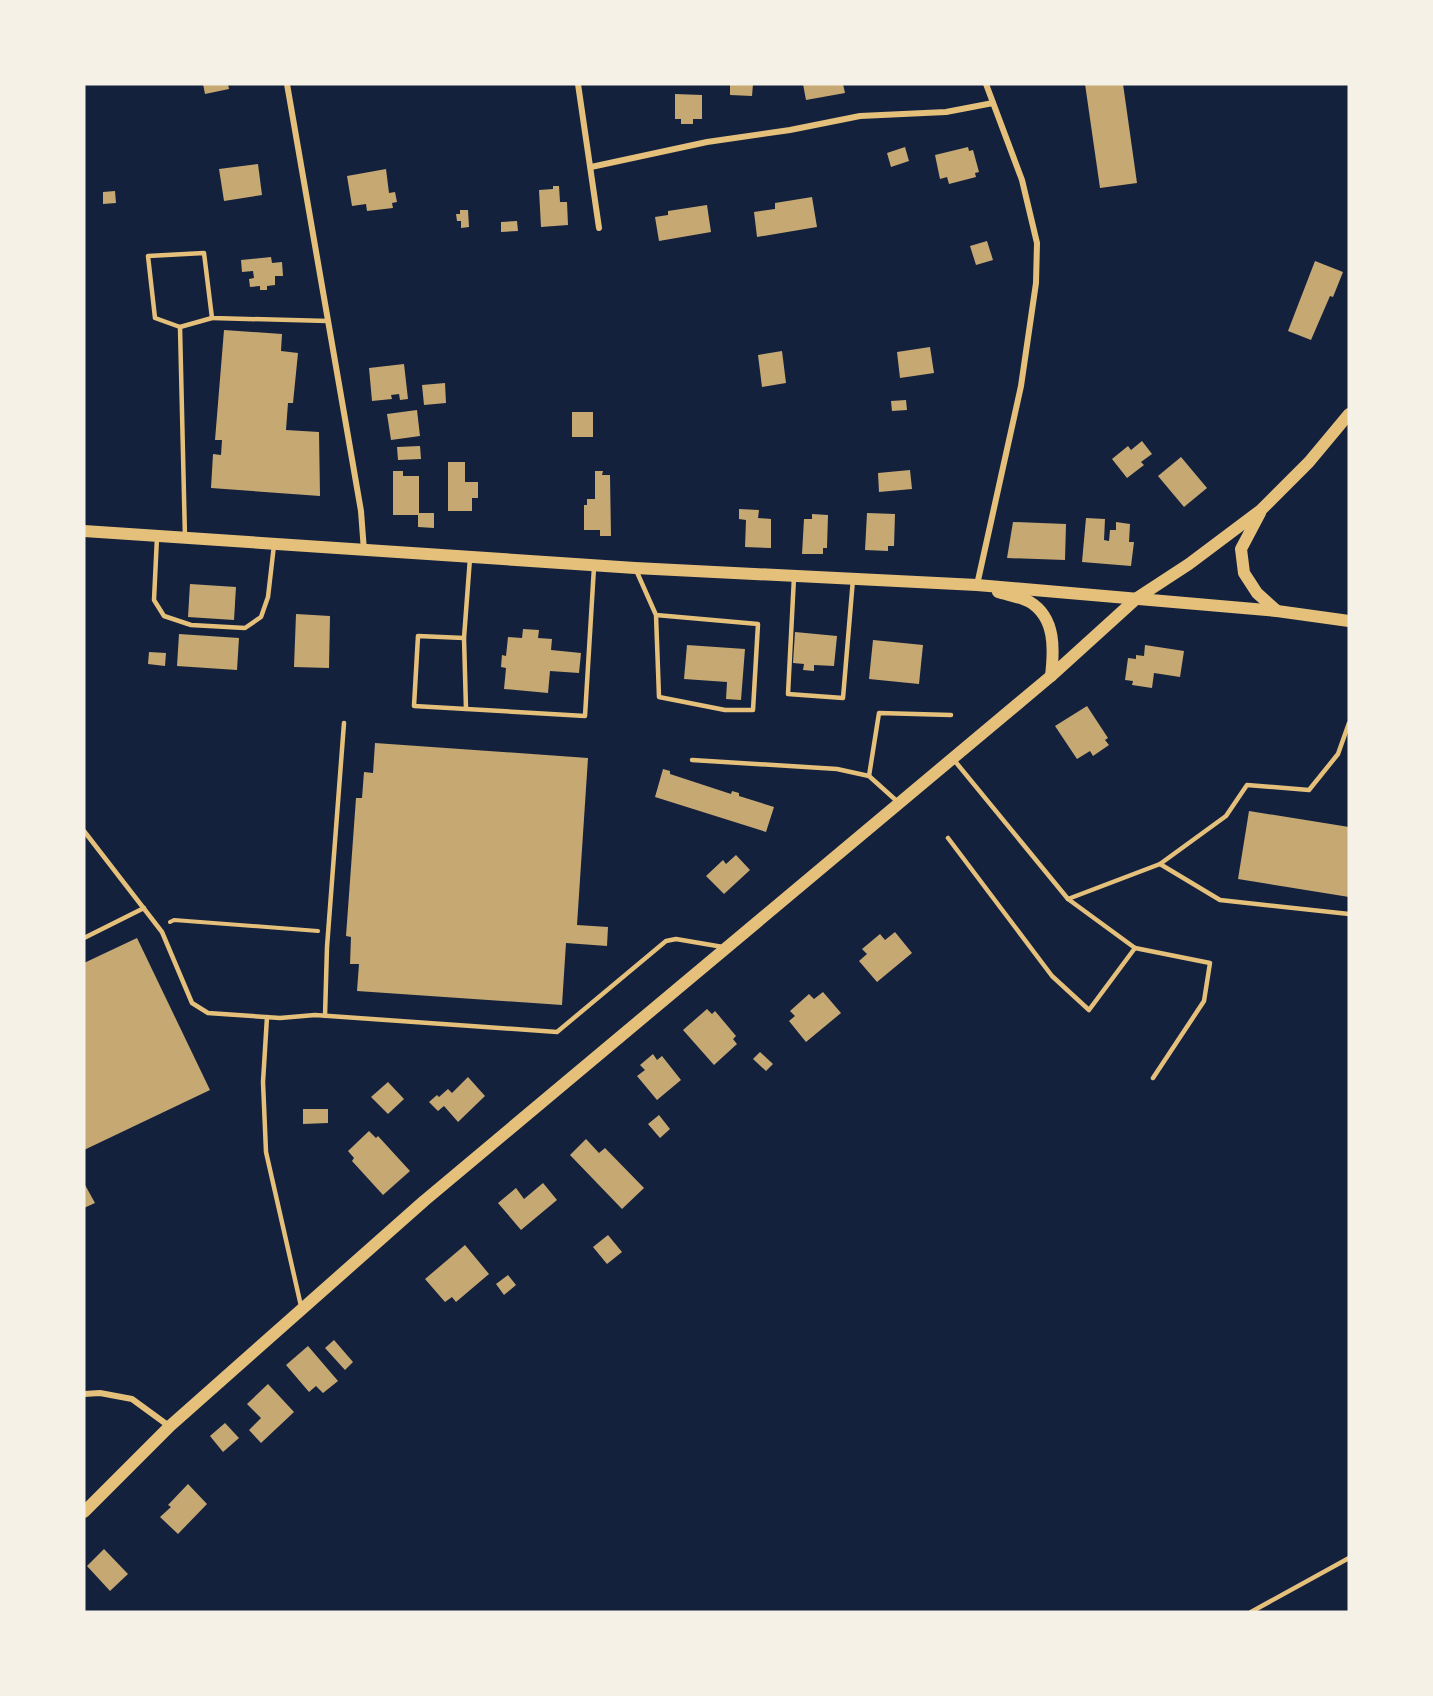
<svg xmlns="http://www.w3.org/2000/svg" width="1433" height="1696" viewBox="0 0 1433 1696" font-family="Jost,sans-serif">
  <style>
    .building { fill: #c6a872 }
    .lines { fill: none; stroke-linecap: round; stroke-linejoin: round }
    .path { stroke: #e5c07b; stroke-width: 4 }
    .service { stroke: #e5c07b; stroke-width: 4.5 }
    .minor { stroke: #e5c07b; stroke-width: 6 }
    .secondary { stroke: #e5c07b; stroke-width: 12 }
  </style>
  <rect width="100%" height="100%" fill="#14213d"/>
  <g class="building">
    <polygon points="203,84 228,84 229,89 205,94"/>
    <polygon points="730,84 753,84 752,96 730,95"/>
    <polygon points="803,84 843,84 845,93 806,100"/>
    <polygon points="1085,84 1123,84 1137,183 1100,188"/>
    <polygon points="675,94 702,95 702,119 693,119 693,124 681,124 681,119 675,119"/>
    <polygon points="905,147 909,161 891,167 887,153"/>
    <polygon points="968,147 969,151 973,150 979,172 975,173 976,177 949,184 947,177 940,179 935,155"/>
    <polygon points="258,164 262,195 224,201 219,169"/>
    <polygon points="386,169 389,193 395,192 397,202 392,203 393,208 367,211 366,204 352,206 347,176"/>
    <polygon points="553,186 559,186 560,202 567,202 568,225 541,227 539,190 553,189"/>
    <polygon points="115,191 116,203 103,204 103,192"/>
    <polygon points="812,197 817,227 757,237 754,212 775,209 775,203"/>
    <polygon points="707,205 711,232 659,241 655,217 668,215 668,211"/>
    <polygon points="460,210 468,210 469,227 461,228 461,221 457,221 456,214 460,214"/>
    <polygon points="517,221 518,231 501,232 501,222"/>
    <polygon points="987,241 993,260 976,265 970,246"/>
    <polygon points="271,257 272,263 282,262 283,276 275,276 275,285 267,286 267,290 260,290 260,286 250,287 249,279 254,278 253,271 242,272 241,260"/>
    <polygon points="1315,261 1343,272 1333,297 1330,296 1311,340 1288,331"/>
    <polygon points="224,330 282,334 281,351 298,353 293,403 288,403 286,430 319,432 320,496 211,488 213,454 221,455 222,440 215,440"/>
    <polygon points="930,347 934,373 900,378 897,352"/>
    <polygon points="782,351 786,383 762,387 758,355"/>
    <polygon points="404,364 408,399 400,400 399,394 391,395 392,399 372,401 369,368"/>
    <polygon points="445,383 446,403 424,405 422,385"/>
    <polygon points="906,400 907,410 892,411 891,401"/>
    <polygon points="417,410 420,436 391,440 387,414"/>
    <rect x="572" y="412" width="21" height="25"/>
    <polygon points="1142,441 1152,454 1141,462 1144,465 1127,478 1112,459 1128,446 1131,450"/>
    <polygon points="420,446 421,459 398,460 397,447"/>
    <polygon points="1181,457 1207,488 1184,507 1158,476"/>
    <polygon points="448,462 465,462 465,482 478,482 478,498 472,498 472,511 448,511"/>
    <polygon points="910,470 912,489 879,492 878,473"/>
    <polygon points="393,471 403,471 403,476 419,476 419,513 434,513 434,528 418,527 418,515 393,515"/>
    <polygon points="595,471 603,471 602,475 610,475 611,536 600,536 600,530 584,530 584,505 587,505 587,499 595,499"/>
    <polygon points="739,509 759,510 758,518 771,519 771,548 745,547 746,520 739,519"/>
    <polygon points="867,513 895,514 894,546 888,546 888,551 865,550"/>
    <polygon points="812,514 828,515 827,548 823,548 823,554 802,554 804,519 812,519"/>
    <polygon points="1086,518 1105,519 1104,540 1109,541 1110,530 1116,530 1116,522 1130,524 1129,542 1134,542 1131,566 1082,562"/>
    <polygon points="1013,522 1066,524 1065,560 1007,558"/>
    <polygon points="190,584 236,587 234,620 188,617"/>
    <polygon points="296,614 330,616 329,668 294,667"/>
    <polygon points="523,629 539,630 538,638 552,639 551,650 581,653 579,673 550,671 548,693 504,689 506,668 501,667 502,655 506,656 508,637 522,638"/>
    <polygon points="795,632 837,636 834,666 814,665 814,671 803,670 804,664 793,663"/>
    <polygon points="179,634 239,638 237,670 177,666"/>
    <polygon points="873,640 923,645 919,684 869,679"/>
    <polygon points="687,645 745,649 741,700 726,699 727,682 684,679"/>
    <polygon points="1145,645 1184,651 1180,677 1154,673 1152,688 1132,685 1133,681 1125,680 1128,658 1136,659 1136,655 1144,656"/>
    <polygon points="149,652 166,653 165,666 148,664"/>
    <polygon points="1087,706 1108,738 1105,740 1109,745 1093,756 1090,751 1077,759 1055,726"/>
    <polygon points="375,743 588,758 577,925 608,927 607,946 566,943 562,1005 357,991 359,964 350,964 351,937 346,936 356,798 362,798 364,772 373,773"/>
    <polygon points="663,769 670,771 670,774 731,794 732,791 739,793 739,796 774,807 766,832 655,797"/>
    <polygon points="1249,811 1349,827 1349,897 1238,879"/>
    <polygon points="736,855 750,870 724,894 706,876 723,860 726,864"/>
    <polygon points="895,932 912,953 877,982 859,961 867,954 862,949 880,934 885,940"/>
    <polygon points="137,938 210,1090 84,1150 84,963"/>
    <polygon points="823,992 841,1013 806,1042 789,1021 795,1016 790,1011 809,994 814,999"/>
    <polygon points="707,1009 712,1014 715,1011 736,1036 733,1039 737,1044 714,1065 683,1030"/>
    <polygon points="760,1052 773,1064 766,1071 753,1059"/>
    <polygon points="653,1054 657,1060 662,1056 681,1080 657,1100 637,1076 645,1070 640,1065"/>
    <polygon points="468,1077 485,1096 458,1122 444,1106 438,1111 429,1102 437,1095 439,1097 448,1089 452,1093"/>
    <polygon points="388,1082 404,1099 388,1114 371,1097"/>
    <polygon points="303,1109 328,1109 328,1123 303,1124"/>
    <polygon points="659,1115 670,1129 660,1138 648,1124"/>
    <polygon points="369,1131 376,1138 378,1136 410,1171 383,1195 352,1161 354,1158 348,1151"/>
    <polygon points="586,1139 599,1153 605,1148 644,1188 622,1209 570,1155"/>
    <polygon points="84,1183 95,1203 84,1208"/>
    <polygon points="543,1183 557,1200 521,1230 498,1203 516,1188 524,1199"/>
    <polygon points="608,1235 622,1252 607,1264 593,1247"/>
    <polygon points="465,1245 489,1274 456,1302 452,1297 445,1302 425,1279"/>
    <polygon points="508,1275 516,1285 504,1295 496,1284"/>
    <polygon points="334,1340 353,1362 345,1370 325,1348"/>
    <polygon points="308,1346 338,1381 323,1393 316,1386 309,1392 286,1365"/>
    <polygon points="268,1384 294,1412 261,1443 249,1430 261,1418 247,1404"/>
    <polygon points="225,1423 239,1438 223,1452 210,1436"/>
    <polygon points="188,1484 207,1504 178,1534 160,1517 171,1507 168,1505"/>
    <polygon points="104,1549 128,1574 110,1591 87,1566"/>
  </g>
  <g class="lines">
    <polyline class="path" points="170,922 174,920 318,931"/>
    <g class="service">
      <polyline points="180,327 212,318"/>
      <polyline points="157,537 154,600 164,616 191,625 245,628 261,617 268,597 274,545"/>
      <polyline points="185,538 180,327 155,318 148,256 204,253 212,318 328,321"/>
      <polyline points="470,558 464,638 418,636 414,706 585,716 594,567"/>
      <polyline points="636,570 656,615 659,697 725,710 753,710 758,624 656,615"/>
      <polyline points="794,577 788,694 843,698 853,579"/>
      <polyline points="464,638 466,709"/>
      <polyline points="692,760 837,769 869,776 899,803"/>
      <polyline points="954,760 1068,899 1160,864 1226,816 1247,785 1309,790 1338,754 1349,723"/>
      <polyline points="869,776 879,713 951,715"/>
      <polyline points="84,831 162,932 192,1003 208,1013 280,1018 315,1015 557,1032 666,941 676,939 723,947"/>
      <polyline points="948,838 1052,976 1089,1010 1135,948"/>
      <polyline points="1160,864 1220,900 1349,914"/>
      <polyline points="1068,899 1135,948 1210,963 1204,1001 1153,1078"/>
      <polyline points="84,938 144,908"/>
      <polyline points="325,1016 327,947 344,723"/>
      <polyline points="267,1017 263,1082 266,1152 301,1306"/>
      <polyline points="1251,1612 1349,1558"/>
    </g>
    <g class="minor">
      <polyline points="287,84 361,511 364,551"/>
      <polyline points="578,84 599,228"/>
      <polyline points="591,167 707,142 790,130 860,116 946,112 993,103"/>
      <polyline points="977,585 1021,386 1036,283 1037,243 1022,180 986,84"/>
      <polyline points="84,1394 100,1393 132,1399 169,1426"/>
    </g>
    <g class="secondary">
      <polyline points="1260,513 1241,549 1244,573 1257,593 1277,611"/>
      <polyline points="84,531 635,568 977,585 1277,611 1349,621"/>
      <path d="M998,592C1008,595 1021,597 1030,602C1056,618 1054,650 1051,676"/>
      <polyline points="84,1512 170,1426 424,1201 1051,676 1137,598 1189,564 1261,510 1309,462 1349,414"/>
    </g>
  </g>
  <rect width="1433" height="1696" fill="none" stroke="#f6f1e7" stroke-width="171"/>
</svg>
